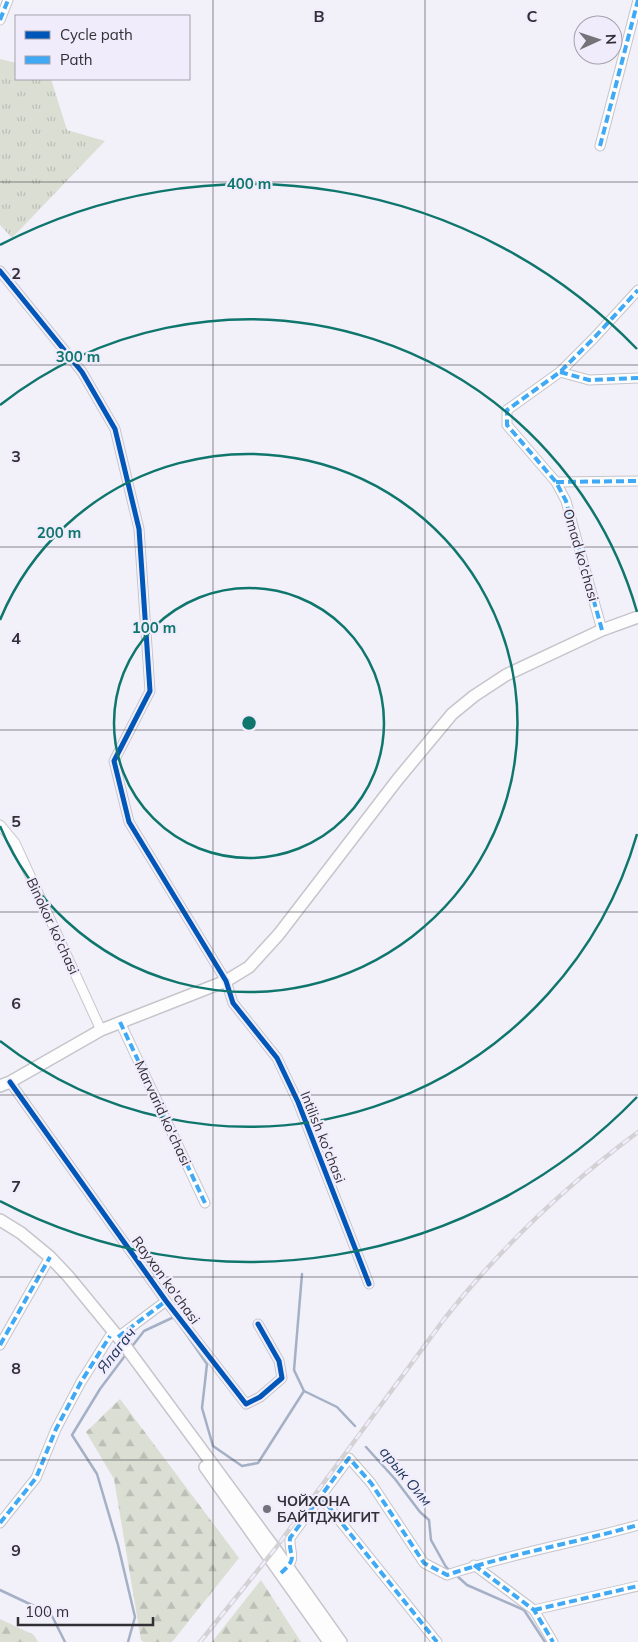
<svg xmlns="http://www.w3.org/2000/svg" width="638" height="1642" viewBox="0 0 638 1642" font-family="Mulish,sans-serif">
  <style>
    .grass { fill: url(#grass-tufts) }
    .forest { fill: url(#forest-firs) }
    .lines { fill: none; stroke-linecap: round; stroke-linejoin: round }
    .stream { stroke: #a4b0c6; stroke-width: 2.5 }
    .street-casing { stroke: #c6c5cb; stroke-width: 11 }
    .secondary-casing { stroke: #c6c5cb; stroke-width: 14 }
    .street { stroke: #fdfdfe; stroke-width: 9 }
    .secondary { stroke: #fdfdfe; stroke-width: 11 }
    .rail-casing { stroke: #d3d1d4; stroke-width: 4.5 }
    .rail { stroke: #f1ecfc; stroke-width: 2.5; stroke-dasharray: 8; stroke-linecap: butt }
    .quiet { stroke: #3fa9f5; stroke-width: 4; stroke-dasharray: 8 4; stroke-linecap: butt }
    .cycleway-casing { stroke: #f1ecfc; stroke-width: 8 }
    .cycleway { stroke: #0057b8; stroke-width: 5 }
    .grid { fill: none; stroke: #323036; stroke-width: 1; stroke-opacity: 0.55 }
    .ring { fill: none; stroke: #0f766e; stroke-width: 2.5 }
    .poi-dot { fill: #75737a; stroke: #f1ecfc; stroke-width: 2 }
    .labels { text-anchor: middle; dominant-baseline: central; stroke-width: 4.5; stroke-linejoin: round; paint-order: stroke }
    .street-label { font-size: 14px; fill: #323036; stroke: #f1ecfc }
    .poi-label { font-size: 14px; font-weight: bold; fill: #323036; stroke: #f1ecfc; text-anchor: start }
    .water-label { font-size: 15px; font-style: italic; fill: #1a345a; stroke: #f1ecfc }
    .grid-label { font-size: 16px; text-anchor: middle; font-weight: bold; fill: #323036; stroke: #f1ecfc; stroke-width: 4.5; stroke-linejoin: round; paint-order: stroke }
    .centre { fill: #0f766e; stroke: #f1ecfc; stroke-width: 2.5 }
    .ring-label { font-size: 15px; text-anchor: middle; font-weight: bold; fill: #0f766e; stroke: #f1ecfc; stroke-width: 4.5; stroke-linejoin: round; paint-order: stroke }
  </style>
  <defs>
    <pattern id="grass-tufts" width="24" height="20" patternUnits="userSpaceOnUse" patternTransform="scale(1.25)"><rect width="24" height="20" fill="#dbded3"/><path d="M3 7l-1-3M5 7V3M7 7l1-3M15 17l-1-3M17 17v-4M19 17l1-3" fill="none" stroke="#bcbfb6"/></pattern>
    <pattern id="forest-firs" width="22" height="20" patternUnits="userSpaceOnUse" patternTransform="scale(1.25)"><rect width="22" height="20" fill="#dbded3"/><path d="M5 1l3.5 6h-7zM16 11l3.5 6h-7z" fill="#bcbfb6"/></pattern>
  </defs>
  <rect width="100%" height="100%" fill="#f2f0f8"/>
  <polygon class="grass" points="0,59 16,63 16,79 51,79 67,130 105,141 12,238 0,225"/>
  <g class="forest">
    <polygon points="120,1399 239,1558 172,1642 144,1642 141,1640 114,1479 86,1432"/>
    <polygon points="261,1580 301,1642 212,1642"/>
    <polygon points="0,1619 34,1635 38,1642 0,1642"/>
  </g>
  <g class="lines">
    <g class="stream">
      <polyline points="302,1274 294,1370 304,1391 337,1407 355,1426"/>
      <polyline points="182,1328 207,1364 202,1408 213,1446 242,1466 258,1463 304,1391"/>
      <polyline points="130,1349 144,1331 174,1317 175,1318"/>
      <polyline points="127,1353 100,1389 72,1435 97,1474 118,1545 135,1617 128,1642"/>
      <polyline points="366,1447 395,1479 420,1512 429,1520 431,1540 446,1567 451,1572"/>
      <polyline points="456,1575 467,1585 524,1610 545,1642"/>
      <polyline points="0,1590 51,1614 65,1642"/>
    </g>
    <g class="street-casing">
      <g id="street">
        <polyline points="0,20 8,0"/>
        <polyline points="600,146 638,0"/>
        <polyline points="0,271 82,372 115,429 139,529 150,691 114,761 129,822 226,981 233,1003 277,1058 298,1102 369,1284"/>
        <polyline points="560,372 589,380 638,378"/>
        <polyline points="556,482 638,481"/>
        <polyline points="602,630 566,501 556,482 507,425 507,410 560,372 594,338 638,290"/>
        <polyline points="0,825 15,843 101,1030"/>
        <polyline points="120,1022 205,1203"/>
        <polyline points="10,1082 166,1301 246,1404 260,1397 282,1378 279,1361 258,1324"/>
        <polyline points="118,1337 166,1301"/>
        <polyline points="0,1345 50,1257"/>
        <polyline points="320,1496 437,1642"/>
        <polyline points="0,1523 36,1478 56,1429 81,1382 110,1336 115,1333"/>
        <polyline points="474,1565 534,1610 553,1642"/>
        <path d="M283,1571C298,1558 289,1554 290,1538L349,1458L371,1483L424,1563L447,1575C509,1554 575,1543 638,1525"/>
        <polyline points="534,1610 638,1586"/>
      </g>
    </g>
    <g class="secondary-casing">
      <g id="secondary">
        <polyline points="0,1086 10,1082 101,1030 226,981 249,967 279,934 398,779 452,714 474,696 506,675 602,630 638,617"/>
        <polyline points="0,1220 21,1233 50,1257 68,1276 123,1343 275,1549 341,1642"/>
        <polyline points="205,1467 329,1642"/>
      </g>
    </g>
    <use href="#street" class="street"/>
    <use href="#secondary" class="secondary"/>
    <g class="rail-casing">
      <path id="rail" d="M200,1642L275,1549L445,1318C502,1246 564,1187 638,1132"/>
    </g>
    <use href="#rail" class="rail"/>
    <g class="quiet">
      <polyline points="0,20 8,0"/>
      <polyline points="600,146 638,0"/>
      <polyline points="560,372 589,380 638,378"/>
      <polyline points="556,482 638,481"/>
      <polyline points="602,630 566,501 556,482 507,425 507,410 560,372 594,338 638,290"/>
      <polyline points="120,1022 205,1203"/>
      <polyline points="118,1337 166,1301"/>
      <polyline points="0,1345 50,1257"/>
      <polyline points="320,1496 437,1642"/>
      <polyline points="0,1523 36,1478 56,1429 81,1382 110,1336"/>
      <polyline points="474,1565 534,1610 553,1642"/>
      <path d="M281,1573C300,1556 288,1558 290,1538L349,1458L371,1483L424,1563L447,1575C509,1554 575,1543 638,1525"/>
      <polyline points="534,1610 638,1586"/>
    </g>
    <g class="cycleway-casing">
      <g id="cycleway">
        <polyline points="0,271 82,372 115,429 139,529 150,691 114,761 129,822 226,981 233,1003 277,1058 298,1102 369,1284"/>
        <polyline points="10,1082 166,1301 246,1404 260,1397 282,1378 279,1361 258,1324"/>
      </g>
    </g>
    <use href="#cycleway" class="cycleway"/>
  </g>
  <path class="grid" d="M213,0V1642M425,0V1642M0,182H638M0,365H638M0,547H638M0,730H638M0,912H638M0,1095H638M0,1277H638M0,1460H638"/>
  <g class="ring">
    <circle cx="249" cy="723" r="135"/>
    <path d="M0 620A269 269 0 1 1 0 826"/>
    <path d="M637 834A404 404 0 0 1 0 1041M0 405A404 404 0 0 1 637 612"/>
    <path d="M637 1097A539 539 0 0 1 0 1201M0 245A539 539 0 0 1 637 349"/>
  </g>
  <circle class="poi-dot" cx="267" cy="1509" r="5"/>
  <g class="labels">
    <g class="street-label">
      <text transform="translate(581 555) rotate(74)">Omad ko'chasi</text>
      <text transform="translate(53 926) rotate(65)">Binokor ko'chasi</text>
      <text transform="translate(163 1113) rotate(65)">Marvarid ko'chasi</text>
      <text transform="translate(323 1137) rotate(68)">Intilish ko'chasi</text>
      <text transform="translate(166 1280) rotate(54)">Rayxon ko'chasi</text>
    </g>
    <g class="poi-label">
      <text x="277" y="1501">ЧОЙХОНА<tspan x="277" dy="16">БАЙТДЖИГИТ</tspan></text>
    </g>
    <g class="water-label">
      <text transform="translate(116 1350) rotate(-52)">Ялагач</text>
      <text transform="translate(406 1476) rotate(50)">арык Оим</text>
    </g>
  </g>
  <g class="grid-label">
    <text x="319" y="22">B</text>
    <text x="532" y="22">C</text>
    <text x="16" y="279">2</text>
    <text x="16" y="462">3</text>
    <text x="16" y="644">4</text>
    <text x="16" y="827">5</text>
    <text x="16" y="1009">6</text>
    <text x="16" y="1192">7</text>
    <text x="16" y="1374">8</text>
    <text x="16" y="1556">9</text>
  </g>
  <circle cx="249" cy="723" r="8" class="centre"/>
  <g class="ring-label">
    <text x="249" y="189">400 m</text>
    <text x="78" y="362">300 m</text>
    <text x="59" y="538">200 m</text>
    <text x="154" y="633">100 m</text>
  </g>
  <rect x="15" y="15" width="175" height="65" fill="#f1ecfc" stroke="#a5a1ad"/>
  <rect x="25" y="31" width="25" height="8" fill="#0057b8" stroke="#a5a1ad"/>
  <text x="60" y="40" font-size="15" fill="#323036">Cycle path</text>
  <rect x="25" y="56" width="25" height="8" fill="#3fa9f5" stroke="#a5a1ad"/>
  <text x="60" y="65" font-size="15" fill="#323036">Path</text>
  <g transform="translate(598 40) rotate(87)"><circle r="24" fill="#f1ecfc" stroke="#a5a1ad"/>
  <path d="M0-4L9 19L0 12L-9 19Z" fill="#75737a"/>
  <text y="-8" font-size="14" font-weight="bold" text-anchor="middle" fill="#323036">N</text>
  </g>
  <path d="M18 1617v8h135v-8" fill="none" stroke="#323036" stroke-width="2.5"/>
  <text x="25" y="1617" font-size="15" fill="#323036" stroke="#f1ecfc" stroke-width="4" paint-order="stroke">100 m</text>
</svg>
